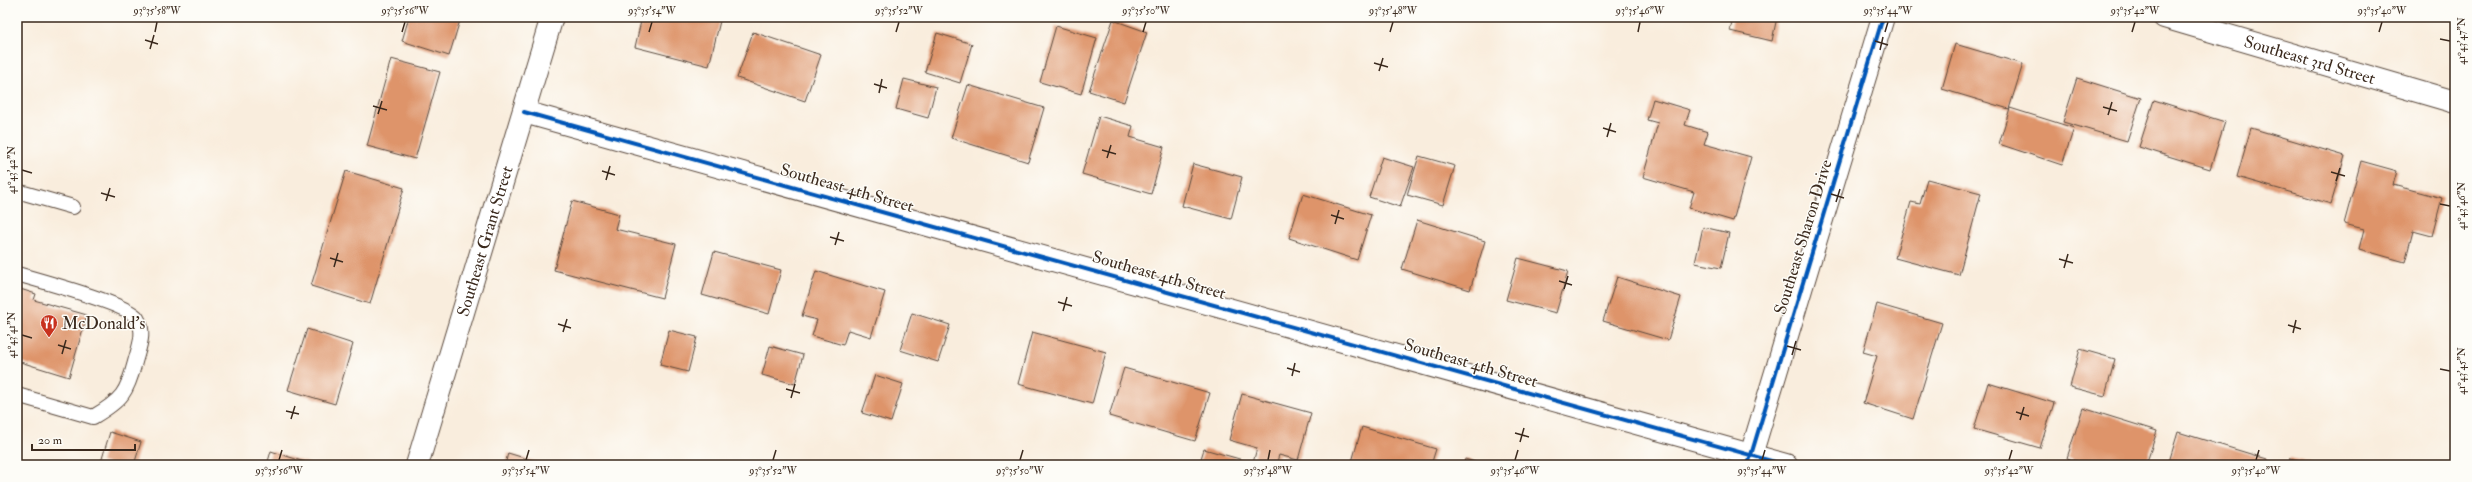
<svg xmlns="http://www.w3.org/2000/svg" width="2472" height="482" viewBox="0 0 2472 482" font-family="'IM FELL Double Pica',serif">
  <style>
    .building { fill: #de946b }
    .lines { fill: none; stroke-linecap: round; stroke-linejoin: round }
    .service-casing { stroke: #58473b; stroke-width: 16 }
    .minor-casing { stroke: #58473b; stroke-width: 24 }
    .service { stroke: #fff; stroke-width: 14 }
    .minor { stroke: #fff; stroke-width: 22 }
    .cycleway-casing { stroke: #fdfcf7; stroke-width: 6 }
    .cycleway { stroke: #0057b8; stroke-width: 4 }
    .ticks { fill: none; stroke: #3b2a1e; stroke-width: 1.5 }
    .labels { text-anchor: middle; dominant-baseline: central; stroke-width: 3; stroke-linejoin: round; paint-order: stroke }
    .street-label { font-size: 17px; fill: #3b2a1e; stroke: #fdfcf7 }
    .poi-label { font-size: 17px; fill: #3b2a1e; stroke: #fdfcf7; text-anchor: start }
    .neatline { fill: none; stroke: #3b2a1e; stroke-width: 1.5 }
    .ticks-label { font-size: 10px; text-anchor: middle; fill: #3b2a1e }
  </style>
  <rect width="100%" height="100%" fill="#fdfcf7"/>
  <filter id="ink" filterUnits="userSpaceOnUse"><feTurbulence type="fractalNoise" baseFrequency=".025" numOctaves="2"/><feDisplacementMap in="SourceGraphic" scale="8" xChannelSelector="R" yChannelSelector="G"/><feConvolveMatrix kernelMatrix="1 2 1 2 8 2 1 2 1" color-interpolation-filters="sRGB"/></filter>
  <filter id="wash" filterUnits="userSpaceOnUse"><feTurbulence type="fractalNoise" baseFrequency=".012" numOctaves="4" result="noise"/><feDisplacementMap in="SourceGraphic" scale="16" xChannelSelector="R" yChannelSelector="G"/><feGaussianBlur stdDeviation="0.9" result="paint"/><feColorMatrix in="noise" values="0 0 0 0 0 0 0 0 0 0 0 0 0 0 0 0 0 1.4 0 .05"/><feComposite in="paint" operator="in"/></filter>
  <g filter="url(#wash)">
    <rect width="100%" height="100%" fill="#f9eddd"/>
    <g id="blocks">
      <g class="building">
        <polygon points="409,17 461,17 449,56 402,41"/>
        <polygon points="642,17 721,17 709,66 635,47"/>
        <polygon points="1232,17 1248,17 1247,22"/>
        <polygon points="1733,17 1777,17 1772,41 1730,31"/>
        <polygon points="1113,20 1147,32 1124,102 1089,91"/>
        <polygon points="1056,26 1097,38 1081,94 1040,82"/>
        <polygon points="753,32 821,55 805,101 737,78"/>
        <polygon points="937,33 972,44 960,83 925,72"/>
        <polygon points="1955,44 2023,64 2009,109 1942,89"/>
        <polygon points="391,59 440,72 415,159 367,146"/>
        <polygon points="2077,78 2141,98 2127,141 2063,122"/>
        <polygon points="904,79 936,87 928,118 896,109"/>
        <polygon points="968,85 1044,108 1028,162 951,138"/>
        <polygon points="1653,99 1690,110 1685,125 1708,132 1704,144 1751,157 1733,221 1689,208 1694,192 1643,177 1658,123 1647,120"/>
        <polygon points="2154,100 2225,122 2210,169 2139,147"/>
        <polygon points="2010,108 2074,128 2062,165 1999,144"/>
        <polygon points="1099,116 1133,126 1130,137 1164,147 1151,194 1082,174"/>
        <polygon points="2251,128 2345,156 2331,204 2237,177"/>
        <polygon points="1419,156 1455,166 1443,205 1407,195"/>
        <polygon points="1382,157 1414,167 1400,207 1369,197"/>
        <polygon points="2361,161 2397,171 2393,185 2442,198 2432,236 2413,231 2405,262 2359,249 2364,229 2344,224"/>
        <polygon points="1193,164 1242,177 1231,219 1182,206"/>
        <polygon points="346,171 404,188 370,304 311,286"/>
        <polygon points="1927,179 1981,193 1959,275 1895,258 1911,202 1920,204"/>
        <polygon points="1303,194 1371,215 1357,260 1289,238"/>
        <polygon points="572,201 619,214 615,229 676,244 662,298 554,270"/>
        <polygon points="1417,220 1485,241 1470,290 1402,269"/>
        <polygon points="2455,223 2455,239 2450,237"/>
        <polygon points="1703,227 1729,233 1721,268 1695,263"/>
        <polygon points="714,252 781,270 769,314 702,295"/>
        <polygon points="1518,258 1568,271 1556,313 1506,300"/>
        <polygon points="816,271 885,292 871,337 848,330 843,345 812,336 817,320 802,316"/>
        <polygon points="1617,277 1681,297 1668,340 1603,321"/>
        <polygon points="17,288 36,294 34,300 87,315 69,377 17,361"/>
        <polygon points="1877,304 1942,323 1913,419 1863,403 1877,356 1863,352"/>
        <polygon points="912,313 950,325 938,362 900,350"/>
        <polygon points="307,329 353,344 335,404 288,390"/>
        <polygon points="669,330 697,337 688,372 660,365"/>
        <polygon points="1032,332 1106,352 1092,404 1018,384"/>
        <polygon points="770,346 803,355 795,384 762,375"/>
        <polygon points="2080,349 2115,359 2105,396 2070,387"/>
        <polygon points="1124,368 1210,393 1195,441 1109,416"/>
        <polygon points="875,375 903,384 891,422 862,413"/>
        <polygon points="1988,383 2054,403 2040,448 1974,429"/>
        <polygon points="1242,394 1311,413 1298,460 1279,455 1276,465 1253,463 1257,448 1229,440"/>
        <polygon points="2083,408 2157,431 2146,465 2088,465 2067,458"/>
        <polygon points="1362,427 1436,449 1431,465 1351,465"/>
        <polygon points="110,432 141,442 134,465 111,465 101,462"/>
        <polygon points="2178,432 2267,459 2266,465 2168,465"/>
        <polygon points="1204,449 1243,460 1242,465 1199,465"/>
        <polygon points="271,451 314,465 267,465"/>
        <polygon points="508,453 547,465 505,465"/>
        <polygon points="2290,458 2315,465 2288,465"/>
        <polygon points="1465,459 1485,465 1463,465"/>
      </g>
    </g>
  </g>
  <g filter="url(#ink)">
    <use href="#blocks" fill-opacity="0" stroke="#58473b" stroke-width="1"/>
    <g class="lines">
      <g class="service-casing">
        <g id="service">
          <polyline points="17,191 73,207"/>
          <path d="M17,274C37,280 128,304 137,318C146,332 139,347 135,362C127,393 122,400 93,417L17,395"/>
        </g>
      </g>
      <g class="minor-casing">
        <g id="minor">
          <path id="s1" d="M2164,17L2455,102"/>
          <polyline points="524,112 1786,465"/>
          <path id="s2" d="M417,465L552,17"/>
          <polyline points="1748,465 1883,17"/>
        </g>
      </g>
      <use href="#service" class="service"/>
      <use href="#minor" class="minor"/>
      <g class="cycleway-casing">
        <g id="cycleway">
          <polyline points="524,112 1786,465"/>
          <polyline points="1748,465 1883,17"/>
        </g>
      </g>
      <use href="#cycleway" class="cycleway"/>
    </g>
  </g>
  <path class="ticks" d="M155,32L157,22M402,32L405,22M649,32L652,22M896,32L899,22M1143,32L1146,22M1390,32L1393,22M1638,32L1640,22M1885,32L1888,22M2132,32L2135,22M2379,32L2382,22M2440,39L2450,41M145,40L158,44M1875,41L1888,45M150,49L154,35M1880,50L1883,37M1374,63L1388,67M1379,71L1383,58M874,84L887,88M879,93L882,79M373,106L387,110M2103,107L2117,111M378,114L382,101M2108,115L2112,102M1603,128L1616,132M1607,137L1611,123M1102,150L1116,154M1107,158L1111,145M22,170L32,173M602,171L615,175M2331,172L2345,176M606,180L610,166M2336,181L2340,168M101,193L115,197M1831,194L1844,198M106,201L110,188M1836,202L1840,189M2440,204L2450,206M1331,215L1344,219M1335,224L1339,210M830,237L844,241M835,245L839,232M330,258L343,262M2059,259L2073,263M334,267L338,253M2064,268L2068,254M1559,281L1572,285M1564,289L1568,276M1058,302L1072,306M1063,311L1067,297M558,324L571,328M2288,325L2301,329M563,332L567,319M2293,333L2296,320M22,335L32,338M58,345L71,349M1787,346L1801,350M62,354L66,340M1792,355L1796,341M1287,368L1300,372M2440,369L2450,371M1292,376L1295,363M786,389L800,393M791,398L795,384M286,411L299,414M2016,412L2029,416M291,419L295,406M2020,420L2024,407M1515,433L1529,437M1520,442L1524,428M279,460L282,450M526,460L529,450M773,460L776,450M1020,460L1023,450M1268,460L1270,450M1515,460L1518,450M1762,460L1765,450M2009,460L2012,450M2256,460L2259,450"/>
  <defs>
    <g id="restaurant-pin" transform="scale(0.9)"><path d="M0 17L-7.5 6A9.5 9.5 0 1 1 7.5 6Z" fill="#c8321e" stroke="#fdfcf7"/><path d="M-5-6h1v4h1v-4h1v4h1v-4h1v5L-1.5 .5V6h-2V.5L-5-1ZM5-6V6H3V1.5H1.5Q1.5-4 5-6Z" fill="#fff"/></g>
  </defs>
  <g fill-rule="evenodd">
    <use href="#restaurant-pin" x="49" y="323"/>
  </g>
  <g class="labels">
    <g class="street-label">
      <text stroke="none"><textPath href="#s1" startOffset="152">Southeast 3rd Street</textPath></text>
      <text transform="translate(847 188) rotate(16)">Southeast 4th Street</text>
      <text transform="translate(1803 237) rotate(-73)">Southeast Sharon Drive</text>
      <text stroke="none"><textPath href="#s2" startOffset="234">Southeast Grant Street</textPath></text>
      <text transform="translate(1159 275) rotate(16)">Southeast 4th Street</text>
      <text transform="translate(1471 363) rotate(16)">Southeast 4th Street</text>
    </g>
    <g class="poi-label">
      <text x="62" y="323">McDonald's</text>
    </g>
  </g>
  <rect width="2472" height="482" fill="none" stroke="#fdfcf7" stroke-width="44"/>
  <path d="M32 444v6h103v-6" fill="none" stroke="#3b2a1e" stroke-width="2"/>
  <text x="38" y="444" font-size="12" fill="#3b2a1e" stroke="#fdfcf7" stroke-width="3" paint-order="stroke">20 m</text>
  <rect x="22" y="22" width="2428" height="438" class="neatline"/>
  <g class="ticks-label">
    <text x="157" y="14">93°35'58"W</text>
    <text x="405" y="14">93°35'56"W</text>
    <text x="652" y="14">93°35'54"W</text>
    <text x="899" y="14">93°35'52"W</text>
    <text x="1146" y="14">93°35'50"W</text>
    <text x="1393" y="14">93°35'48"W</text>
    <text x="1640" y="14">93°35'46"W</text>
    <text x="1888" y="14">93°35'44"W</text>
    <text x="2135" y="14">93°35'42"W</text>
    <text x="2382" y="14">93°35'40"W</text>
    <text transform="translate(2461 41) rotate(-90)" y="4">41°43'47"N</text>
    <text transform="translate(11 170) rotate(-90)" y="4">41°43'42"N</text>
    <text transform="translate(2461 206) rotate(-90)" y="4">41°43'46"N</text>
    <text transform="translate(11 335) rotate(-90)" y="4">41°43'41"N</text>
    <text transform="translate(2461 371) rotate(-90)" y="4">41°43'45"N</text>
    <text x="279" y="474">93°35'56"W</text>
    <text x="526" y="474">93°35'54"W</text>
    <text x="773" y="474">93°35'52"W</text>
    <text x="1020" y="474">93°35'50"W</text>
    <text x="1268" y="474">93°35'48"W</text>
    <text x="1515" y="474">93°35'46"W</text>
    <text x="1762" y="474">93°35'44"W</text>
    <text x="2009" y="474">93°35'42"W</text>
    <text x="2256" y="474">93°35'40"W</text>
  </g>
</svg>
